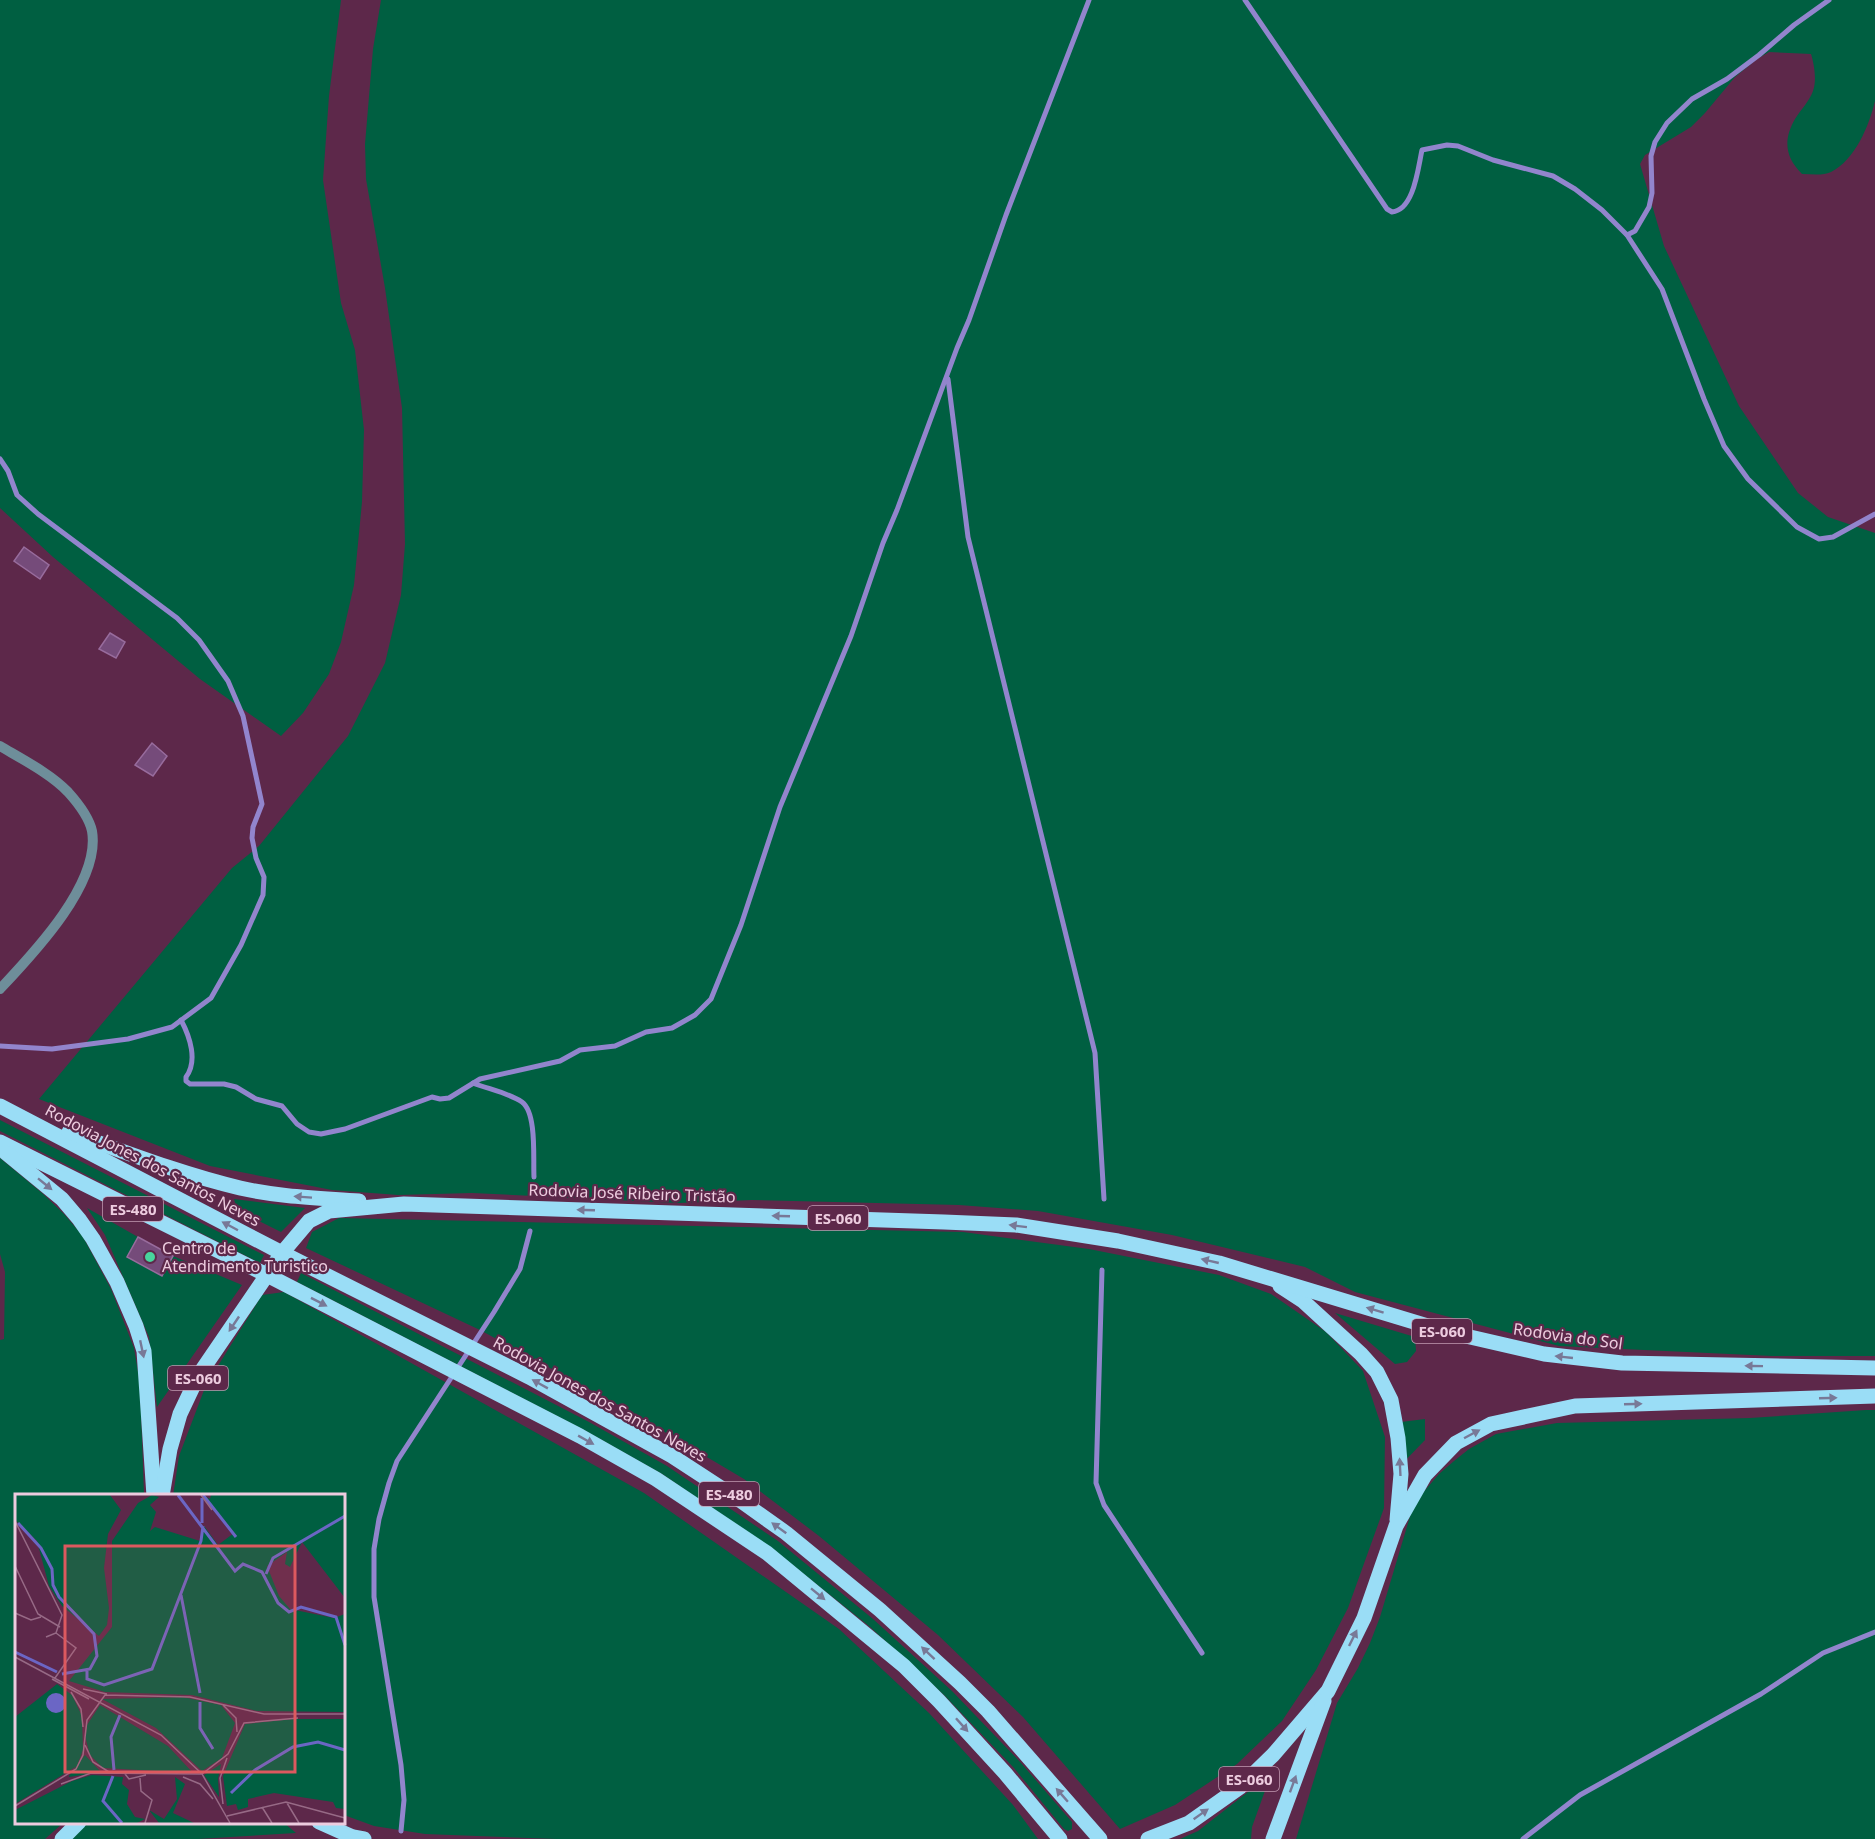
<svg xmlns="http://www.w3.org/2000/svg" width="1875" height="1839" viewBox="0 0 1875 1839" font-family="'Noto Sans',sans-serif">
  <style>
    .green { fill: #005f41 }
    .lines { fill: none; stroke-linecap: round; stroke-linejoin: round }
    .stream { stroke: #9285cd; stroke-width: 5 }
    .building { fill: #754b7a; stroke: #986c9d; stroke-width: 1.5 }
    .minor { stroke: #6e8e9a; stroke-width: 10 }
    .major { stroke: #9addf6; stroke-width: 15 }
    .oneway { fill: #787997 }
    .poi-dot { fill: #48d49d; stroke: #5d284a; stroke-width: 2 }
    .labels { text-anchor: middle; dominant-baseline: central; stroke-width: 4.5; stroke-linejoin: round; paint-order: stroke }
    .shield { fill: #5d284a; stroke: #c29bb2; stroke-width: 1.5 }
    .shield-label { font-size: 15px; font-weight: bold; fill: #edccdf }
    .street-label { font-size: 16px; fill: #edccdf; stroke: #5d284a }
    .poi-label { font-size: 16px; fill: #edccdf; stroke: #5d284a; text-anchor: start }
    .inset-river { fill: none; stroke: #6b66c5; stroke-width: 3 }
    .inset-road { fill: none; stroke: #976a86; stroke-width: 1.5 }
    .view { fill: #dd595f; fill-opacity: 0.15; stroke: #dd595f; stroke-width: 3 }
    .inset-edge { fill: none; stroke: #edccdf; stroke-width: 3 }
  </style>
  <rect width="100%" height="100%" fill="#5d284a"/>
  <g class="green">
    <polygon points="0,0 341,0 329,96 323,180 341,303 355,350 364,430 362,502 354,585 341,642 329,674 303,713 281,736 200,679 53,557 0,508"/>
    <path d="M381,0H1875V101C1869,126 1855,160 1831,172C1822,176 1812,174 1802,174C1785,157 1783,140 1795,119C1801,109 1809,102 1813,91C1817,80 1814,64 1811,54L1769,52L1757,59L1735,77L1705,113L1691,127L1645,155L1640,164L1664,246L1739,406L1798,493L1828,517L1875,533V1356H1772L1559,1346L1355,1292L1305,1267L1172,1235L1038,1211L959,1205L752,1200L679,1203L472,1193L398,1195L332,1190L210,1166L39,1099L232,868L259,846L348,736L385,663L401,595L405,544L402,408L385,288L366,179L365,144L373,49Z"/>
    <polygon points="0,1120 33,1137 264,1255 260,1263 0,1131"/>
    <polygon points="0,1158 42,1193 64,1214 82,1235 111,1289 134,1348 140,1384 144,1495 16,1496 16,1822 63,1823 45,1839 0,1839 0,1340 4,1339 5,1272 0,1254"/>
    <polygon points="234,1199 305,1208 281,1232 237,1210"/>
    <polygon points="87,1208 138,1237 127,1257 162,1276 173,1256 242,1285 157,1407 149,1337 105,1235"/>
    <polygon points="339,1218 963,1232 1089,1249 1219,1275 1271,1294 1326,1332 1363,1371 1385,1437 1384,1508 1348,1608 1316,1670 1282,1721 1237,1764 1175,1805 1120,1829 1023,1717 938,1635 819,1536 744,1479 624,1408 480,1330 306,1248 312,1232"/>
    <polygon points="301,1273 589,1422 667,1466 778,1541 873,1619 952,1691 1021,1763 1072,1822 1072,1829 1068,1831 1064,1829 1014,1768 945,1696 869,1626 771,1548 662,1474 584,1430 297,1282"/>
    <polygon points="284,1292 644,1493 839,1629 929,1713 1013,1805 1038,1839 557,1839 425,1834 374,1826 344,1815 344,1496 173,1496 179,1456 206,1385 262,1295"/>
    <polygon points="1335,1313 1415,1337 1416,1351 1407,1362 1395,1364"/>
    <polygon points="1866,1410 1875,1410 1875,1839 1296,1839 1337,1703 1358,1668 1370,1643 1380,1617 1414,1503 1439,1474 1454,1461 1469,1449 1496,1434 1557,1423 1750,1418"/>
    <polygon points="1425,1419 1425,1440 1399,1467 1393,1423"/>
    <polygon points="1271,1774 1252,1827 1251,1839 1180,1839 1198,1831"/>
    <polygon points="88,1822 284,1823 296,1833 198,1839 72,1839"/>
  </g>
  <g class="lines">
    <g class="stream">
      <path d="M1245,0L1387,209L1392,212C1414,210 1418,168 1422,150L1447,145L1458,146L1493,160L1553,176L1575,189L1602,210L1627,235L1662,289L1704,399L1724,446L1748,479L1797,527L1819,539L1833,537L1875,514"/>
      <polyline points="1627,235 1635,231 1649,207 1652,193 1651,156 1655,142 1667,123 1692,99 1727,79 1759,55 1794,25 1829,0"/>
      <polyline points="948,379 968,537 1095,1053 1104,1199"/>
      <polyline points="0,459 8,471 17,495 38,514 177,618 199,640 228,681 243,716 262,804 253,827 252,838 256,858 264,877 263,895 241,945 211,998 172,1027 128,1039 52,1049 0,1046"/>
      <path d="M181,1020C190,1037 198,1061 186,1077V1081L190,1084H224L236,1087L256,1099L282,1106L297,1124L309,1132L321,1134L345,1129L432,1097L440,1099L449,1098L480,1079L560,1061L580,1050L615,1046L646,1032L672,1028L695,1015L711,999L741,925L780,807L851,636L883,543L897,510L957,348L969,320L1006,215L1089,0"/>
      <path d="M473,1083C488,1089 509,1093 522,1102C537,1113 533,1159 534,1177"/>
      <polyline points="1102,1270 1096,1483 1104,1505 1202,1653"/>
      <polyline points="401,1831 404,1800 401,1765 374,1597 374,1549 379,1519 389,1483 397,1461 494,1312 520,1269 530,1231"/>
      <polyline points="1523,1839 1580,1795 1761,1694 1823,1653 1875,1632"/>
    </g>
  </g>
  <g class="building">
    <polygon points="24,547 49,565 40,579 14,561"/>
    <polygon points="110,633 125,642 116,658 99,649"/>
    <polygon points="152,743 167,756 153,776 135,765"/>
    <polygon points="138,1237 173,1256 162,1276 127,1257"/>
  </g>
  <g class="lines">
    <path class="minor" d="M0,746C22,759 51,774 68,792C77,802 89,817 92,831C101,883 33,954 0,989"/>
    <g class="major">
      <polyline points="0,1106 282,1253 529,1377 672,1456 741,1501 786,1533 880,1610 960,1683 988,1711 1100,1839"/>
      <path d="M69,1132C125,1152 181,1174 240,1188C279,1197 319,1198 359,1201"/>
      <polyline points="0,1142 267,1275 580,1436 656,1479 767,1553 904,1666 939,1701 1005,1773 1060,1839"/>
      <polyline points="6,1153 62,1199 79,1219 93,1239 117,1282 136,1326 144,1351 154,1496"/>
      <polyline points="1280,1286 1303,1301 1361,1354 1377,1372 1391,1400 1398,1438 1401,1474 1397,1520"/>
      <polyline points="162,1496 170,1449 180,1414 198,1376 282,1253 309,1221 329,1211 404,1204 944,1222 1016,1225 1118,1241 1219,1263 1444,1331 1544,1354 1622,1363 1875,1368"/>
      <polyline points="319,1822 353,1837 364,1839"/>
      <polyline points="62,1839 79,1822"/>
      <polyline points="1148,1839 1189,1823 1240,1787 1273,1755 1328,1691 1364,1618 1396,1526 1425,1475 1456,1443 1491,1424 1575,1406 1875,1396"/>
      <polyline points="1273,1839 1324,1701"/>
    </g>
  </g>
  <defs><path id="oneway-solid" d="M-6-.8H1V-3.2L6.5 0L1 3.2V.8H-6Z" transform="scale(1.5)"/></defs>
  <g class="oneway">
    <use href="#oneway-solid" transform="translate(45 1184) rotate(39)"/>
    <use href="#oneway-solid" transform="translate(303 1197) rotate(-176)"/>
    <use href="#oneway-solid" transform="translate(586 1210) rotate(-178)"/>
    <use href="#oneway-solid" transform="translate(781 1216) rotate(-178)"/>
    <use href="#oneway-solid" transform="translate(230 1226) rotate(-152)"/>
    <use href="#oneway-solid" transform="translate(1018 1226) rotate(-173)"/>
    <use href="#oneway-solid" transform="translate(1210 1261) rotate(-167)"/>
    <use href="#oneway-solid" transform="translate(319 1302) rotate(27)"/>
    <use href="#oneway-solid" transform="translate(1375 1310) rotate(-163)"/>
    <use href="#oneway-solid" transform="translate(234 1324) rotate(124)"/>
    <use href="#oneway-solid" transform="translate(142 1349) rotate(78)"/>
    <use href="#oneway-solid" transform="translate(1564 1357) rotate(-174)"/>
    <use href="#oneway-solid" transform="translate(1754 1366) rotate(-179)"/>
    <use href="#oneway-solid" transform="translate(540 1384) rotate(-151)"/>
    <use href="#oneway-solid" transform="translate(1828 1398) rotate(-2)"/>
    <use href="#oneway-solid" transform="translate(1633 1404) rotate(-2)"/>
    <use href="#oneway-solid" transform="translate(1472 1434) rotate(-28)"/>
    <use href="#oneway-solid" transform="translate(586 1440) rotate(29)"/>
    <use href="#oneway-solid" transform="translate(1400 1467) rotate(-93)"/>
    <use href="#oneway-solid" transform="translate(779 1528) rotate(-144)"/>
    <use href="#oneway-solid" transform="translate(818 1594) rotate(39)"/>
    <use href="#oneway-solid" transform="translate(1353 1638) rotate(-64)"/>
    <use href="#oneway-solid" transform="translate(928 1653) rotate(-137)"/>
    <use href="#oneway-solid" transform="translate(962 1725) rotate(48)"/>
    <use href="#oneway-solid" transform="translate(1293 1784) rotate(-70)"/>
    <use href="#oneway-solid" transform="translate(1062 1795) rotate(-131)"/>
    <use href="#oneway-solid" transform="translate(1201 1814) rotate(-35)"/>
  </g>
  <circle class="poi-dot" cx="150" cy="1257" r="6"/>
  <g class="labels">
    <g class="shield">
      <rect x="103" y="1197" width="60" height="24" rx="4.5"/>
      <rect x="808" y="1206" width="60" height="24" rx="4.5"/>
      <rect x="1412" y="1319" width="60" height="24" rx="4.5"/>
      <rect x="168" y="1366" width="60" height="24" rx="4.5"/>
      <rect x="699" y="1482" width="60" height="24" rx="4.5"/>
      <rect x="1219" y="1767" width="60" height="24" rx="4.5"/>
    </g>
    <g class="shield-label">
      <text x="133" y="1209">ES-480</text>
      <text x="838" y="1218">ES-060</text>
      <text x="1442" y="1331">ES-060</text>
      <text x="198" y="1378">ES-060</text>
      <text x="729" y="1494">ES-480</text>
      <text x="1249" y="1779">ES-060</text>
    </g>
    <g class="street-label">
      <text transform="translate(153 1165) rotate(28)">Rodovia Jones dos Santos Neves</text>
      <text transform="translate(632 1193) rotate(2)">Rodovia José Ribeiro Tristão</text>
      <text transform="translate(1568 1336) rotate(8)">Rodovia do Sol</text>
      <text transform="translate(600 1399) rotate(29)">Rodovia Jones dos Santos Neves</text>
    </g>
    <g class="poi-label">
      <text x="162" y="1248">Centro de<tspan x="162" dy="18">Atendimento Turistico</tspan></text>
    </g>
  </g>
  <g transform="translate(15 1494)">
    <rect width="330" height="330" fill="#5d284a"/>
    <path d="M0,1H95L106,16L93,40L89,74L94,114L92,131L84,142L47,112L34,92L22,47L0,26ZM137,1L144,3L135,11L141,18L135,37L140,33L185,47L189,32L203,51L219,39L188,1L195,5L196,1H330V104L287,48L275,73L270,70L272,58L252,72L264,102L275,115L319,124L330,120V218L242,217L177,201L90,198L54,187L97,133V47L123,9ZM42,190L57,201L67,222L68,256L62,272L0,310V223ZM168,203L206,211L220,229L207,264L187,277L141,234L87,205ZM85,211L153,252L178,279L88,274L75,261L70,242L72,231ZM279,225H330V315L321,314L318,308L259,299L233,305V313L223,316L221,310L212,312L208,282L230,230ZM70,261L86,278L54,283V282ZM206,270L203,285L204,303L189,281ZM77,281L108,283L107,290L114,296L112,310L120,323L130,325L122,329H0V316L57,287ZM160,283L170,290L158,319L179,329H144L134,316L149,325L162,305Z" fill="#005f41"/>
    <path d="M31 209a10 10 0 1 1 20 0a10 10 0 1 1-20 0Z" fill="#6b66c5"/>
    <path class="inset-river" d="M163,1L220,77L228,70L247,78L263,109L274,118L286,113L321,123L330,151M188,1L221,43M187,4V29M3,29L26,54L37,75L38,91L44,103L79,140L82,162L75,175L47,180M251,80L258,64L330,22M166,101L185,199M0,158L42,178M72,177V185L89,191L137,175L186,47L188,32M185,208V234L198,255M99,276L96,243L105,221M98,282L88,307L107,329M216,299L240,276L278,253L303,248L330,256"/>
    <path class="inset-road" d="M186,1L197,16M0,27L47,121L41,139L31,143M0,72L23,120L45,133M0,119L16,126L26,123M0,163L146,241L187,280L215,329M40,184L61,154L41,139M37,185L74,205M68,195L92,200M56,198L66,215L68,233M208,211L221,224L222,238M70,251L78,268L94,278M110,280L114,285L131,281M168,283L185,290L198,305M125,284L126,297L137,306L130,329M46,290L76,279L187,280L213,260L229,229L283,224M272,309L284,329M208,310L205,284L212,264M0,312L61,275L68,261L72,226L90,201L175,203L249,220H330M247,313L257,329M212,322L271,308L330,324"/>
    <path class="view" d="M50,52H280V278H50Z"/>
    <rect width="330" height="330" class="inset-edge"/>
  </g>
</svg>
